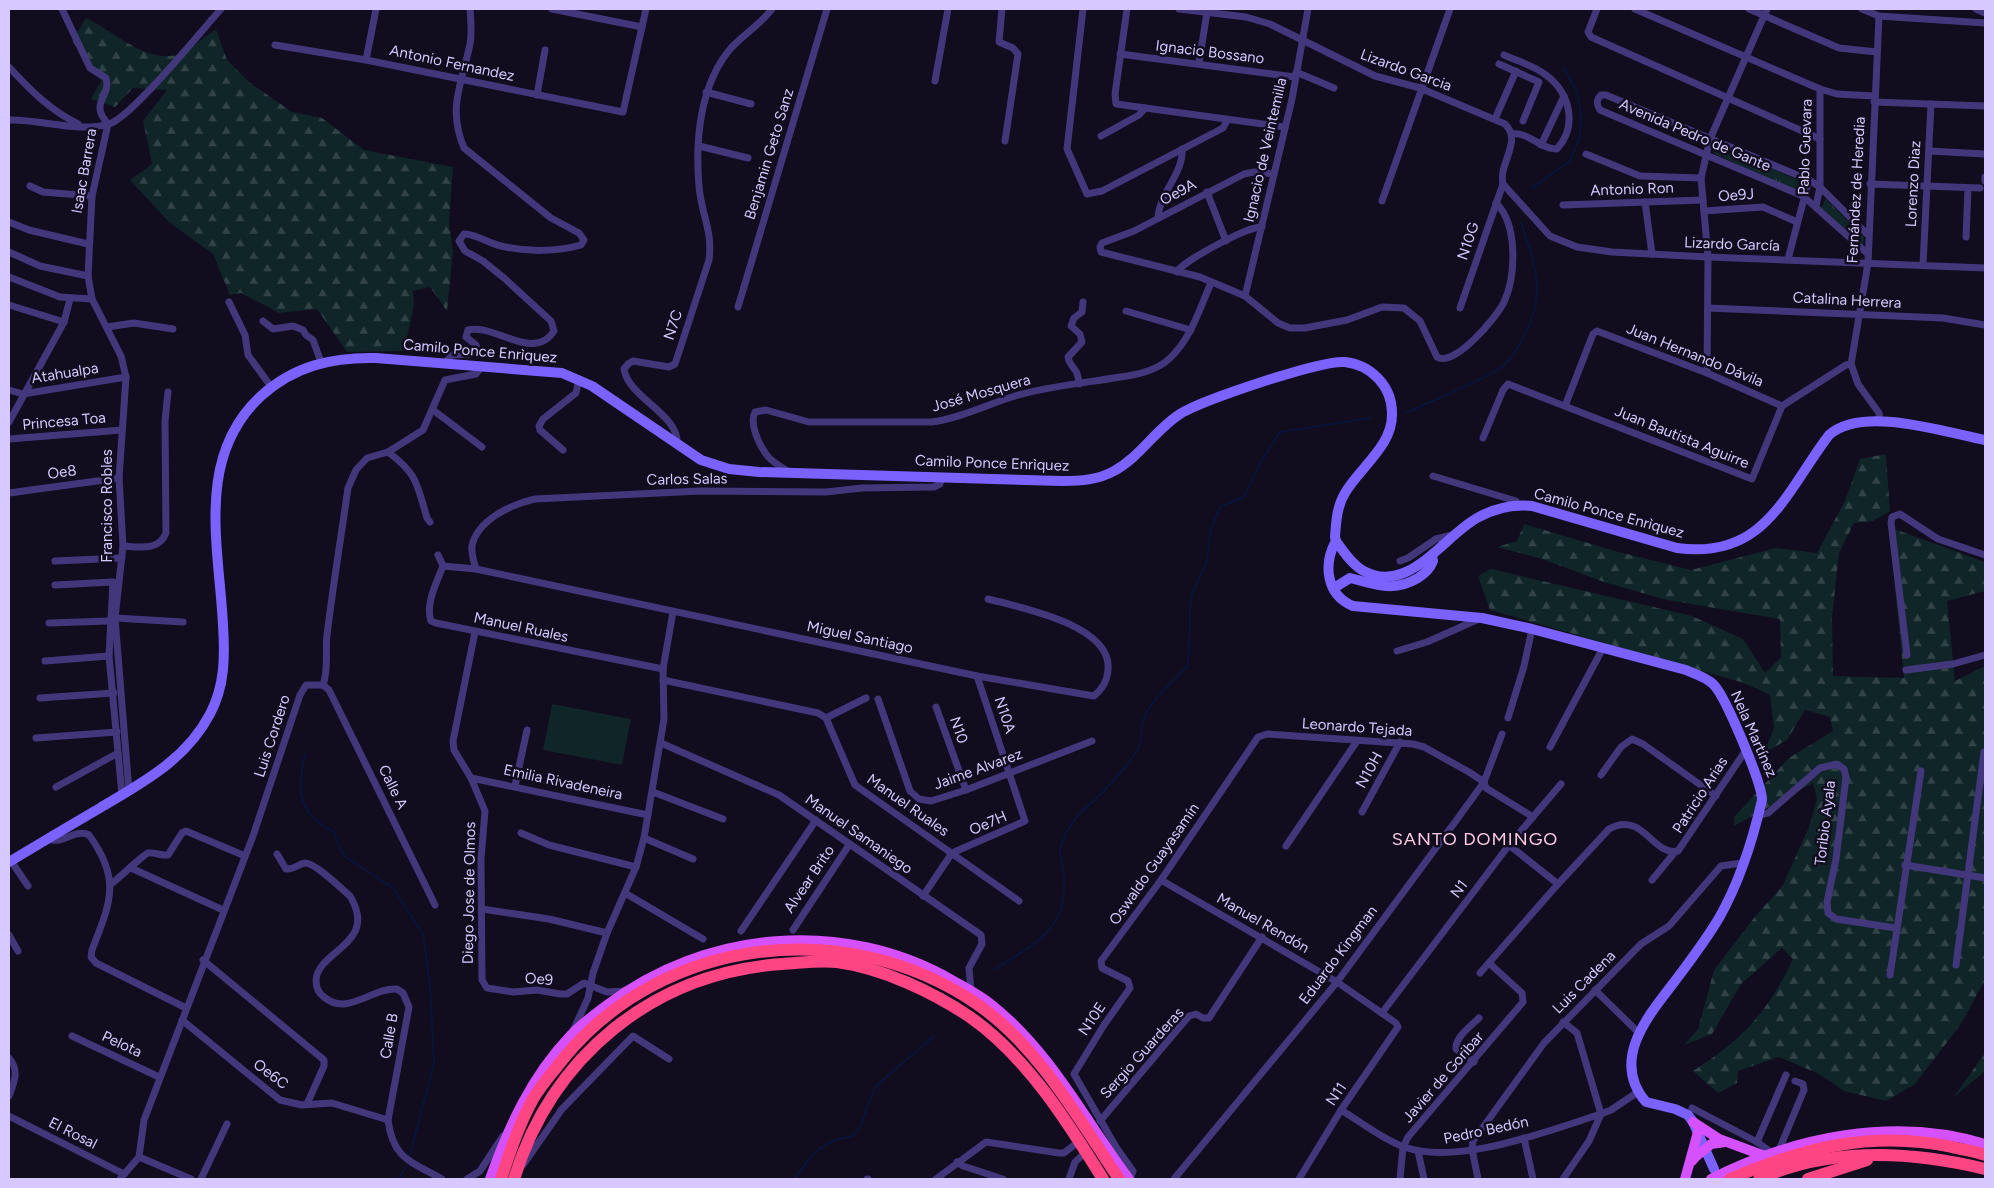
<svg xmlns="http://www.w3.org/2000/svg" width="1994" height="1188" viewBox="0 0 1994 1188" font-family="Figtree,sans-serif">
  <style>
    .grass { fill: url(#grass-tufts) }
    .forest { fill: url(#forest-firs) }
    .pitch { fill: #0f2527 }
    .lines { fill: none; stroke-linecap: round; stroke-linejoin: round }
    .stream { stroke: #09143a; stroke-width: 2 }
    .street { stroke: #43377c; stroke-width: 7 }
    .secondary { stroke: #7b61fe; stroke-width: 10 }
    .primary { stroke: #d551fe; stroke-width: 10 }
    .highway { stroke: #fe4583; stroke-width: 12 }
    .labels { text-anchor: middle; dominant-baseline: central; stroke-width: 5; stroke-linejoin: round; paint-order: stroke }
    .street-label { font-size: 15px; fill: #d7c9ff; stroke: #110c1e }
    .quarter-label { font-size: 18px; letter-spacing: 1px; fill: #ffcbe5; stroke: #110c1e }
  </style>
  <defs>
    <pattern id="grass-tufts" width="24" height="20" patternUnits="userSpaceOnUse" patternTransform="scale(1.25)"><rect width="24" height="20" fill="#0f2527"/><path d="M3 7l-1-3M5 7V3M7 7l1-3M15 17l-1-3M17 17v-4M19 17l1-3" fill="none" stroke="#314347"/></pattern>
    <pattern id="forest-firs" width="22" height="20" patternUnits="userSpaceOnUse" patternTransform="scale(1.25)"><rect width="22" height="20" fill="#0f2527"/><path d="M5 1l3.5 6h-7zM16 11l3.5 6h-7z" fill="#314347"/></pattern>
  </defs>
  <rect width="100%" height="100%" fill="#110c1e"/>
  <g class="grass">
    <polygon points="1716,143 1804,183 1800,193 1713,153"/>
    <polygon points="1825,198 1864,237 1863,246 1820,207 1824,204"/>
  </g>
  <g class="forest">
    <path d="M86,18C114,31 143,62 177,55C187,53 207,35 216,29L227,60L249,82L292,112L322,118L364,150L453,167L449,223L453,251L447,311L430,287L413,291L414,305L404,351L347,352L317,309L279,313L241,293L230,295L213,254L169,222L130,180L152,164L143,121L167,90L133,88L115,107L91,99L101,81L72,41Z"/>
    <path d="M1886,454L1890,511L1873,521L1854,523L1839,553L1832,618L1833,676L1904,678L1889,527L1985,562V591L1947,601L1955,681L1985,666V980L1961,1024L1915,1084L1886,1101L1844,1091L1819,1074L1779,1057L1738,1071L1737,1083L1718,1093L1693,1071C1743,1039 1767,1013 1793,959L1782,948L1741,984L1712,1034L1684,1045L1698,1029L1714,970L1754,918L1783,885L1809,827L1817,799L1813,783L1734,826V817L1789,758L1833,731L1830,717L1805,710L1787,740L1764,753L1774,728L1770,695L1744,683L1490,610L1478,576L1491,569L1692,616L1743,639L1765,673L1781,657L1780,619L1667,600L1604,582L1545,560L1497,547L1517,541L1524,524L1615,551L1691,570L1776,548L1817,553L1845,501L1860,459Z"/>
    <polygon points="1985,1053 1985,1071 1953,1098"/>
  </g>
  <polygon class="pitch" points="552,704 631,719 622,765 543,750"/>
  <g class="lines">
    <g class="stream">
      <polyline points="1532,188 1570,161 1580,137 1581,115 1577,92 1564,68"/>
      <path d="M1406,413C1436,399 1470,386 1499,369C1511,361 1518,348 1524,336C1547,293 1535,266 1521,222"/>
      <path d="M305,755C296,791 298,814 334,832L339,847L346,857L393,888L423,934L430,985L434,1063L410,1155"/>
      <path d="M995,969C1036,943 1068,930 1064,875C1062,850 1055,857 1067,831C1076,814 1090,805 1103,792C1114,780 1126,767 1135,754C1144,742 1139,730 1144,718C1153,698 1173,681 1188,666L1191,596L1207,561L1211,528L1220,507L1244,497L1259,465L1280,432L1371,418"/>
      <polyline points="399,1179 406,1167"/>
      <path d="M794,1179C813,1154 819,1141 853,1136L860,1127L875,1087L934,1036"/>
    </g>
    <g class="street">
      <path d="M62,9L90,68L106,78C112,97 88,102 108,124"/>
      <polyline points="552,9 642,27"/>
      <polyline points="1002,9 999,42 1013,48 1018,54 1005,141"/>
      <polyline points="1083,9 1067,149 1087,194 1102,191 1223,128 1227,121"/>
      <polyline points="1127,9 1115,94 1116,104 1285,127"/>
      <path d="M1179,9L1246,17L1270,24L1375,76L1420,88L1505,124C1523,141 1498,164 1503,184L1460,308"/>
      <polyline points="1597,9 1588,32 1591,37 1820,139"/>
      <polyline points="1635,9 1820,89 1837,94 1874,96"/>
      <polyline points="1749,9 1839,48 1877,52"/>
      <polyline points="1862,9 1879,16 1985,23"/>
      <polyline points="1976,9 1985,13"/>
      <polyline points="1879,16 1868,263 1851,364 1858,384 1879,413 1880,420"/>
      <polyline points="275,45 366,60 623,112 646,9"/>
      <polyline points="1120,54 1295,77"/>
      <path d="M1504,55C1517,61 1535,66 1546,75C1570,93 1578,126 1557,149C1541,150 1528,131 1512,134"/>
      <polyline points="366,60 376,9"/>
      <polyline points="1199,63 1207,12"/>
      <polyline points="1499,64 1539,82 1523,121"/>
      <path d="M9,67C30,90 50,110 78,124"/>
      <polyline points="1296,72 1334,88"/>
      <polyline points="935,81 948,9"/>
      <polyline points="706,92 751,104"/>
      <polyline points="537,95 545,50"/>
      <polyline points="1874,102 1985,106"/>
      <polyline points="1495,119 1516,71"/>
      <path d="M9,120C41,119 77,133 109,124C132,117 201,31 221,9"/>
      <polyline points="108,124 92,196 88,276 92,299 121,356 126,377 119,478 123,546 115,618 129,791"/>
      <polyline points="1101,136 1139,115 1145,108"/>
      <polyline points="1541,145 1564,96"/>
      <polyline points="699,146 748,158"/>
      <polyline points="1929,151 1985,154"/>
      <polyline points="1586,154 1640,176 1701,178"/>
      <path d="M1274,174L1254,172L1244,174L1134,231L1102,243L1100,247L1101,252L1200,277L1245,296L1278,323L1290,328H1305L1347,320L1382,307L1404,308L1420,321L1437,357C1454,368 1497,317 1504,302C1516,276 1518,224 1496,203"/>
      <polyline points="1985,181 1985,177"/>
      <polyline points="1503,184 1550,236 1577,247 1612,252 1708,257 1985,268"/>
      <polyline points="1870,184 1980,188"/>
      <polyline points="30,186 43,192 92,196"/>
      <polyline points="1207,192 1226,241"/>
      <polyline points="1382,201 1450,9"/>
      <polyline points="1645,202 1652,254"/>
      <polyline points="1563,205 1703,200"/>
      <polyline points="1816,206 1820,187 1820,89"/>
      <polyline points="1704,211 1763,207 1797,222"/>
      <path d="M1158,218C1159,193 1184,173 1182,149"/>
      <polyline points="9,222 29,230 88,244"/>
      <polyline points="1966,237 1968,189"/>
      <polyline points="9,252 40,266 88,276"/>
      <path d="M1868,254L1803,196L1600,110C1596,104 1596,100 1601,95H1606L1809,180L1820,187L1868,235"/>
      <polyline points="1788,259 1809,180"/>
      <polyline points="1923,265 1931,104"/>
      <path d="M1177,272C1181,262 1250,225 1262,227"/>
      <polyline points="9,277 60,297 92,299"/>
      <polyline points="1245,296 1292,99 1308,9"/>
      <polyline points="229,302 245,335 248,355 272,388"/>
      <polyline points="9,305 64,322"/>
      <polyline points="738,307 827,9"/>
      <polyline points="1708,308 1943,318 1985,325"/>
      <polyline points="1126,311 1191,330"/>
      <polyline points="263,321 273,329 293,326 303,330 306,335 313,340 321,362"/>
      <polyline points="107,327 134,323 173,329"/>
      <path d="M445,363L452,355L470,354L477,350L476,345L466,337L468,330C494,323 534,363 554,331L551,321L504,278L483,261L465,251L459,241L464,234C476,234 488,243 501,246C526,252 557,252 581,245L584,240L579,233L551,218L464,148C447,108 462,83 470,44C472,33 471,20 470,9"/>
      <polyline points="1707,373 1708,257 1701,178 1710,139 1767,9"/>
      <path d="M1079,384C1078,366 1070,369 1068,357L1082,342L1080,334L1071,326L1074,318L1082,312L1083,302"/>
      <polyline points="9,390 23,394 126,377"/>
      <polyline points="1565,406 1593,334 1597,331 1707,373 1782,406"/>
      <polyline points="433,410 482,447"/>
      <polyline points="9,422 64,322 70,299"/>
      <polyline points="1483,438 1503,390 1508,384 1752,479 1782,406 1846,365 1851,364"/>
      <polyline points="9,439 122,430"/>
      <path d="M677,445C681,415 628,398 624,369L628,364L633,361L669,367L675,364L709,260C713,230 701,214 699,186C695,140 700,84 731,48C744,34 761,24 772,9"/>
      <polyline points="563,450 540,430 539,426 543,419 576,393 579,379"/>
      <path d="M388,452C418,474 417,485 427,518L430,522"/>
      <path d="M789,472C782,467 771,462 766,454C759,444 749,424 755,412L766,410L809,422H932C961,418 988,404 1015,396C1049,386 1085,383 1120,377C1137,375 1156,371 1169,359C1191,339 1199,310 1211,283"/>
      <polyline points="1433,476 1516,501 1518,505"/>
      <polyline points="9,493 119,478"/>
      <path d="M123,546C140,547 159,551 166,533L165,421L168,392"/>
      <polyline points="438,555 443,566"/>
      <polyline points="55,561 122,558"/>
      <polyline points="1400,561 1408,558 1436,539 1452,535"/>
      <path d="M443,566L476,569L977,676L1088,695L1094,696C1103,688 1107,681 1108,670C1113,625 1019,607 988,599"/>
      <path d="M443,566C437,582 425,604 431,621L436,623L663,669"/>
      <path d="M476,569C474,562 471,554 472,546C477,520 512,504 535,499L700,491L826,492L862,488L934,487L940,484L942,478"/>
      <polyline points="55,585 113,582 109,656 122,795"/>
      <polyline points="115,618 183,622"/>
      <polyline points="49,623 109,621"/>
      <polyline points="475,632 453,741 454,750 471,778 485,811 481,859 482,980 487,988 513,992 537,990 560,994 567,994 584,983 607,992 625,991"/>
      <polyline points="1397,651 1427,642 1479,619"/>
      <polyline points="1907,655 1891,523 1892,517 1900,514 1938,539 1985,555"/>
      <polyline points="45,661 109,656"/>
      <polyline points="1906,670 1953,664 1985,655"/>
      <polyline points="663,680 818,713 826,718 855,785 1019,901"/>
      <path d="M323,685C329,669 325,651 327,635C333,586 341,537 348,488L356,470L367,458L388,452L423,430L445,380L476,374L482,366"/>
      <polyline points="323,685 329,690 435,905"/>
      <polyline points="40,698 114,693"/>
      <polyline points="878,699 910,791 919,799 931,801 966,790 1092,741"/>
      <polyline points="936,707 966,790"/>
      <polyline points="826,718 866,698"/>
      <polyline points="1508,718 1524,666 1532,629"/>
      <polyline points="36,738 117,732"/>
      <polyline points="661,743 779,795 981,935 982,944 969,968 971,991"/>
      <polyline points="1550,747 1603,648"/>
      <polyline points="1601,775 1621,747 1632,739 1643,744 1716,796"/>
      <polyline points="471,778 648,815"/>
      <polyline points="515,786 527,730"/>
      <polyline points="56,787 118,753"/>
      <polyline points="653,792 723,819"/>
      <polyline points="1362,812 1400,742"/>
      <polyline points="1758,816 1768,813 1820,768 1837,764 1844,769 1846,777 1836,859 1827,902 1828,913 1836,919 1896,928"/>
      <polyline points="521,833 549,845 636,867"/>
      <polyline points="644,838 693,859"/>
      <path d="M48,839C63,845 75,828 89,835C122,880 110,903 92,950L91,957L96,963L186,1008"/>
      <path d="M1509,845L1558,884L1609,829C1643,810 1653,857 1678,851L1746,750"/>
      <polyline points="1286,846 1357,741"/>
      <path d="M277,854L286,869C294,870 298,864 305,863C314,862 342,889 350,896C379,944 318,950 316,980C316,987 318,993 324,997C347,1017 373,987 397,989L403,993L409,1007L388,1120C393,1159 410,1161 442,1179"/>
      <polyline points="11,861 28,886"/>
      <polyline points="1905,865 1985,878"/>
      <polyline points="131,868 223,910"/>
      <polyline points="1161,880 1337,982 1396,1023 1398,1027 1341,1110 1299,1179"/>
      <polyline points="1652,880 1675,852"/>
      <path d="M111,884C118,879 144,854 148,853C155,852 161,856 168,855L182,833L186,831L245,856"/>
      <polyline points="625,893 703,939"/>
      <polyline points="923,896 952,853 1025,821 977,676"/>
      <polyline points="482,909 549,919 607,933"/>
      <polyline points="793,930 849,845"/>
      <polyline points="741,931 816,820"/>
      <polyline points="9,935 18,951"/>
      <polyline points="203,960 324,1060 324,1066 307,1104"/>
      <polyline points="1956,965 1984,752"/>
      <polyline points="1480,973 1558,884"/>
      <polyline points="1890,975 1921,771"/>
      <polyline points="1595,990 1639,1033"/>
      <polyline points="1382,1013 1509,845 1561,784"/>
      <polyline points="182,1020 280,1100 302,1105 332,1103 388,1120"/>
      <polyline points="573,1031 588,998 593,973 607,933 636,867 644,838 664,719 663,669 673,612"/>
      <polyline points="72,1036 159,1077"/>
      <path d="M9,1058C20,1070 14,1083 9,1096"/>
      <path d="M1474,1062L1456,1049C1455,1037 1471,1026 1479,1018"/>
      <polyline points="1692,1108 1757,1142 1771,1152"/>
      <path d="M1341,1110C1361,1122 1382,1139 1404,1147C1459,1166 1547,1131 1601,1114L1611,1110L1638,1092"/>
      <polyline points="9,1116 124,1174"/>
      <polyline points="1100,1121 1189,1016 1196,1014 1203,1018 1209,1018 1262,937"/>
      <polyline points="1524,1138 1533,1179"/>
      <polyline points="1757,1142 1786,1075"/>
      <polyline points="1779,1150 1804,1090 1803,1084 1795,1081"/>
      <polyline points="1418,1151 1424,1179"/>
      <polyline points="139,1157 191,1179"/>
      <polyline points="957,1162 963,1166 1003,1179"/>
      <polyline points="523,1165 562,1109 633,1036 669,1059"/>
      <polyline points="120,1179 139,1157 144,1120 253,836 300,695 306,685 323,685"/>
      <polyline points="201,1179 227,1124"/>
      <polyline points="467,1179 480,1171 503,1136"/>
      <polyline points="867,1179 868,1179"/>
      <polyline points="936,1179 986,1142 1059,1153 1064,1153 1078,1142"/>
      <polyline points="1069,1179 1075,1162 1086,1152"/>
      <polyline points="1130,1179 1133,1171 1116,1147 1074,1074 1104,1025 1130,988 1128,981 1102,968 1101,961 1161,880 1258,737 1267,734 1413,744 1424,747 1469,772 1484,782 1486,788 1533,817"/>
      <polyline points="1174,1179 1337,982 1458,818 1484,782 1502,734"/>
      <polyline points="1400,1179 1403,1147 1408,1137 1523,1002 1522,993 1489,963"/>
      <polyline points="1478,1179 1472,1149 1473,1141 1544,1043 1641,944 1669,926 1721,866 1742,863"/>
      <polyline points="1563,1179 1589,1141 1601,1114 1577,1033 1563,1022"/>
    </g>
    <g class="secondary">
      <path d="M1336,541C1323,564 1326,595 1353,606L1482,618L1532,629L1686,670C1695,674 1706,677 1713,684C1725,695 1762,783 1762,800C1753,839 1739,883 1719,918C1706,940 1690,961 1675,981C1648,1016 1610,1060 1646,1102L1675,1109L1688,1115L1693,1122L1714,1169"/>
      <path d="M1334,588L1350,578C1375,584 1393,593 1418,578C1425,573 1430,569 1433,561L1432,556"/>
      <path d="M9,862C39,844 69,826 100,808C143,782 186,760 210,714C225,686 225,656 223,625C219,546 195,457 261,396C294,366 332,357 376,358L562,373L592,386L701,460L729,469L759,472L1062,481C1080,481 1098,480 1114,471C1140,457 1155,430 1180,414C1202,400 1321,360 1345,362C1371,365 1392,386 1392,413C1393,446 1360,467 1345,493C1337,506 1336,522 1335,537L1336,541C1343,551 1351,563 1362,570C1407,597 1443,537 1477,518C1493,509 1513,504 1532,506L1677,548C1765,560 1785,493 1829,435C1862,405 1944,432 1985,440"/>
    </g>
    <g class="primary">
      <polyline points="1693,1122 1719,1139 1762,1155"/>
      <path d="M1692,1161C1697,1154 1705,1150 1711,1144L1725,1142"/>
      <path d="M490,1179C509,1126 531,1077 571,1035C581,1024 595,1014 607,1005C707,930 843,918 952,980C966,988 980,995 992,1005C1051,1052 1085,1120 1129,1179"/>
      <polyline points="1685,1179 1698,1132"/>
      <path d="M1711,1179C1794,1137 1894,1116 1985,1144"/>
    </g>
    <g class="highway">
      <path d="M501,1179C510,1152 519,1124 533,1099C541,1085 553,1072 563,1059C663,936 847,915 977,1004C1039,1047 1078,1118 1119,1179"/>
      <path d="M514,1179C552,1056 653,973 782,964C800,963 819,960 837,962C882,968 933,992 970,1017C1027,1057 1067,1121 1103,1179"/>
      <path d="M1730,1179C1803,1148 1872,1130 1952,1147C1963,1150 1975,1151 1985,1155"/>
      <path d="M1759,1179C1830,1147 1911,1151 1985,1169"/>
      <polyline points="1808,1179 1867,1160"/>
    </g>
  </g>
  <g class="labels">
    <g class="street-label">
      <text transform="translate(1210 52) rotate(7)">Ignacio Bossano</text>
      <text transform="translate(452 63) rotate(12)">Antonio Fernandez</text>
      <text transform="translate(1406 70) rotate(20)">Lizardo Garcia</text>
      <text transform="translate(1695 135) rotate(23)">Avenida Pedro de Gante</text>
      <text transform="translate(1805 147) rotate(-88)">Pablo Guevara</text>
      <text transform="translate(1265 150) rotate(-77)">Ignacio de Veintemilla</text>
      <text transform="translate(769 154) rotate(-73)">Benjamin Geto Sanz</text>
      <text transform="translate(84 171) rotate(-80)">Isaac Barrera</text>
      <text transform="translate(1913 184) rotate(-87)">Lorenzo Diaz</text>
      <text transform="translate(1632 189) rotate(-2)">Antonio Ron</text>
      <text transform="translate(1856 190) rotate(-87)">Fernández de Heredia</text>
      <text transform="translate(1178 192) rotate(-28)">Oe9A</text>
      <text transform="translate(1736 195) rotate(-4)">Oe9J</text>
      <text transform="translate(1468 241) rotate(-71)">N10G</text>
      <text transform="translate(1732 244) rotate(2)">Lizardo García</text>
      <text transform="translate(1847 300) rotate(3)">Catalina Herrera</text>
      <text transform="translate(673 325) rotate(-72)">N7C</text>
      <text transform="translate(480 351) rotate(5)">Camilo Ponce Enrìquez</text>
      <text transform="translate(1695 355) rotate(22)">Juan Hernando Dávila</text>
      <text transform="translate(65 373) rotate(-9)">Atahualpa</text>
      <text transform="translate(981 393) rotate(-16)">José Mosquera</text>
      <text transform="translate(64 421) rotate(-5)">Princesa Toa</text>
      <text transform="translate(1682 437) rotate(22)">Juan Bautista Aguirre</text>
      <text transform="translate(992 463) rotate(2)">Camilo Ponce Enrìquez</text>
      <text transform="translate(62 472) rotate(-8)">Oe8</text>
      <text transform="translate(687 479) rotate(-1)">Carlos Salas</text>
      <text transform="translate(107 506) rotate(-90)">Francisco Robles</text>
      <text transform="translate(1609 513) rotate(15)">Camilo Ponce Enrìquez</text>
      <text transform="translate(521 627) rotate(12)">Manuel Ruales</text>
      <text transform="translate(860 637) rotate(12)">Miguel Santiago</text>
      <text transform="translate(1005 715) rotate(71)">N10A</text>
      <text transform="translate(1357 727) rotate(4)">Leonardo Tejada</text>
      <text transform="translate(959 730) rotate(71)">N10</text>
      <text transform="translate(1754 734) rotate(66)">Nela Martínez</text>
      <text transform="translate(272 736) rotate(-72)">Luis Cordero</text>
      <text transform="translate(978 769) rotate(-20)">Jaime Alvarez</text>
      <text transform="translate(1369 770) rotate(-61)">N10H</text>
      <text transform="translate(563 782) rotate(12)">Emilia Rivadeneira</text>
      <text transform="translate(393 787) rotate(64)">Calle A</text>
      <text transform="translate(1700 795) rotate(-57)">Patricio Arias</text>
      <text transform="translate(908 805) rotate(35)">Manuel Ruales</text>
      <text transform="translate(988 823) rotate(-23)">Oe7H</text>
      <text transform="translate(1825 823) rotate(-83)">Toribio Ayala</text>
      <text transform="translate(859 834) rotate(35)">Manuel Samaniego</text>
      <text transform="translate(1154 864) rotate(-55)">Oswaldo Guayasamín</text>
      <text transform="translate(809 879) rotate(-56)">Alvear Brito</text>
      <text transform="translate(1459 889) rotate(-53)">N1</text>
      <text transform="translate(469 893) rotate(-89)">Diego Jose de Olmos</text>
      <text transform="translate(1263 923) rotate(30)">Manuel Rendón</text>
      <text transform="translate(1338 955) rotate(-53)">Eduardo Kingman</text>
      <text transform="translate(539 979) rotate(4)">Oe9</text>
      <text transform="translate(1584 982) rotate(-45)">Luis Cadena</text>
      <text transform="translate(1092 1019) rotate(-56)">N10E</text>
      <text transform="translate(389 1036) rotate(-80)">Calle B</text>
      <text transform="translate(122 1044) rotate(25)">Pelota</text>
      <text transform="translate(1142 1053) rotate(-48)">Sergio Guarderas</text>
      <text transform="translate(271 1074) rotate(37)">Oe6C</text>
      <text transform="translate(1443 1077) rotate(-49)">Javier de Goribar</text>
      <text transform="translate(1336 1094) rotate(-56)">N11</text>
      <text transform="translate(1486 1130) rotate(-12)">Pedro Bedón</text>
      <text transform="translate(73 1133) rotate(27)">El Rosal</text>
    </g>
    <g class="quarter-label">
      <text x="1475" y="839">SANTO DOMINGO</text>
    </g>
  </g>
  <rect width="1994" height="1188" fill="none" stroke="#d7c9ff" stroke-width="20"/>
</svg>
